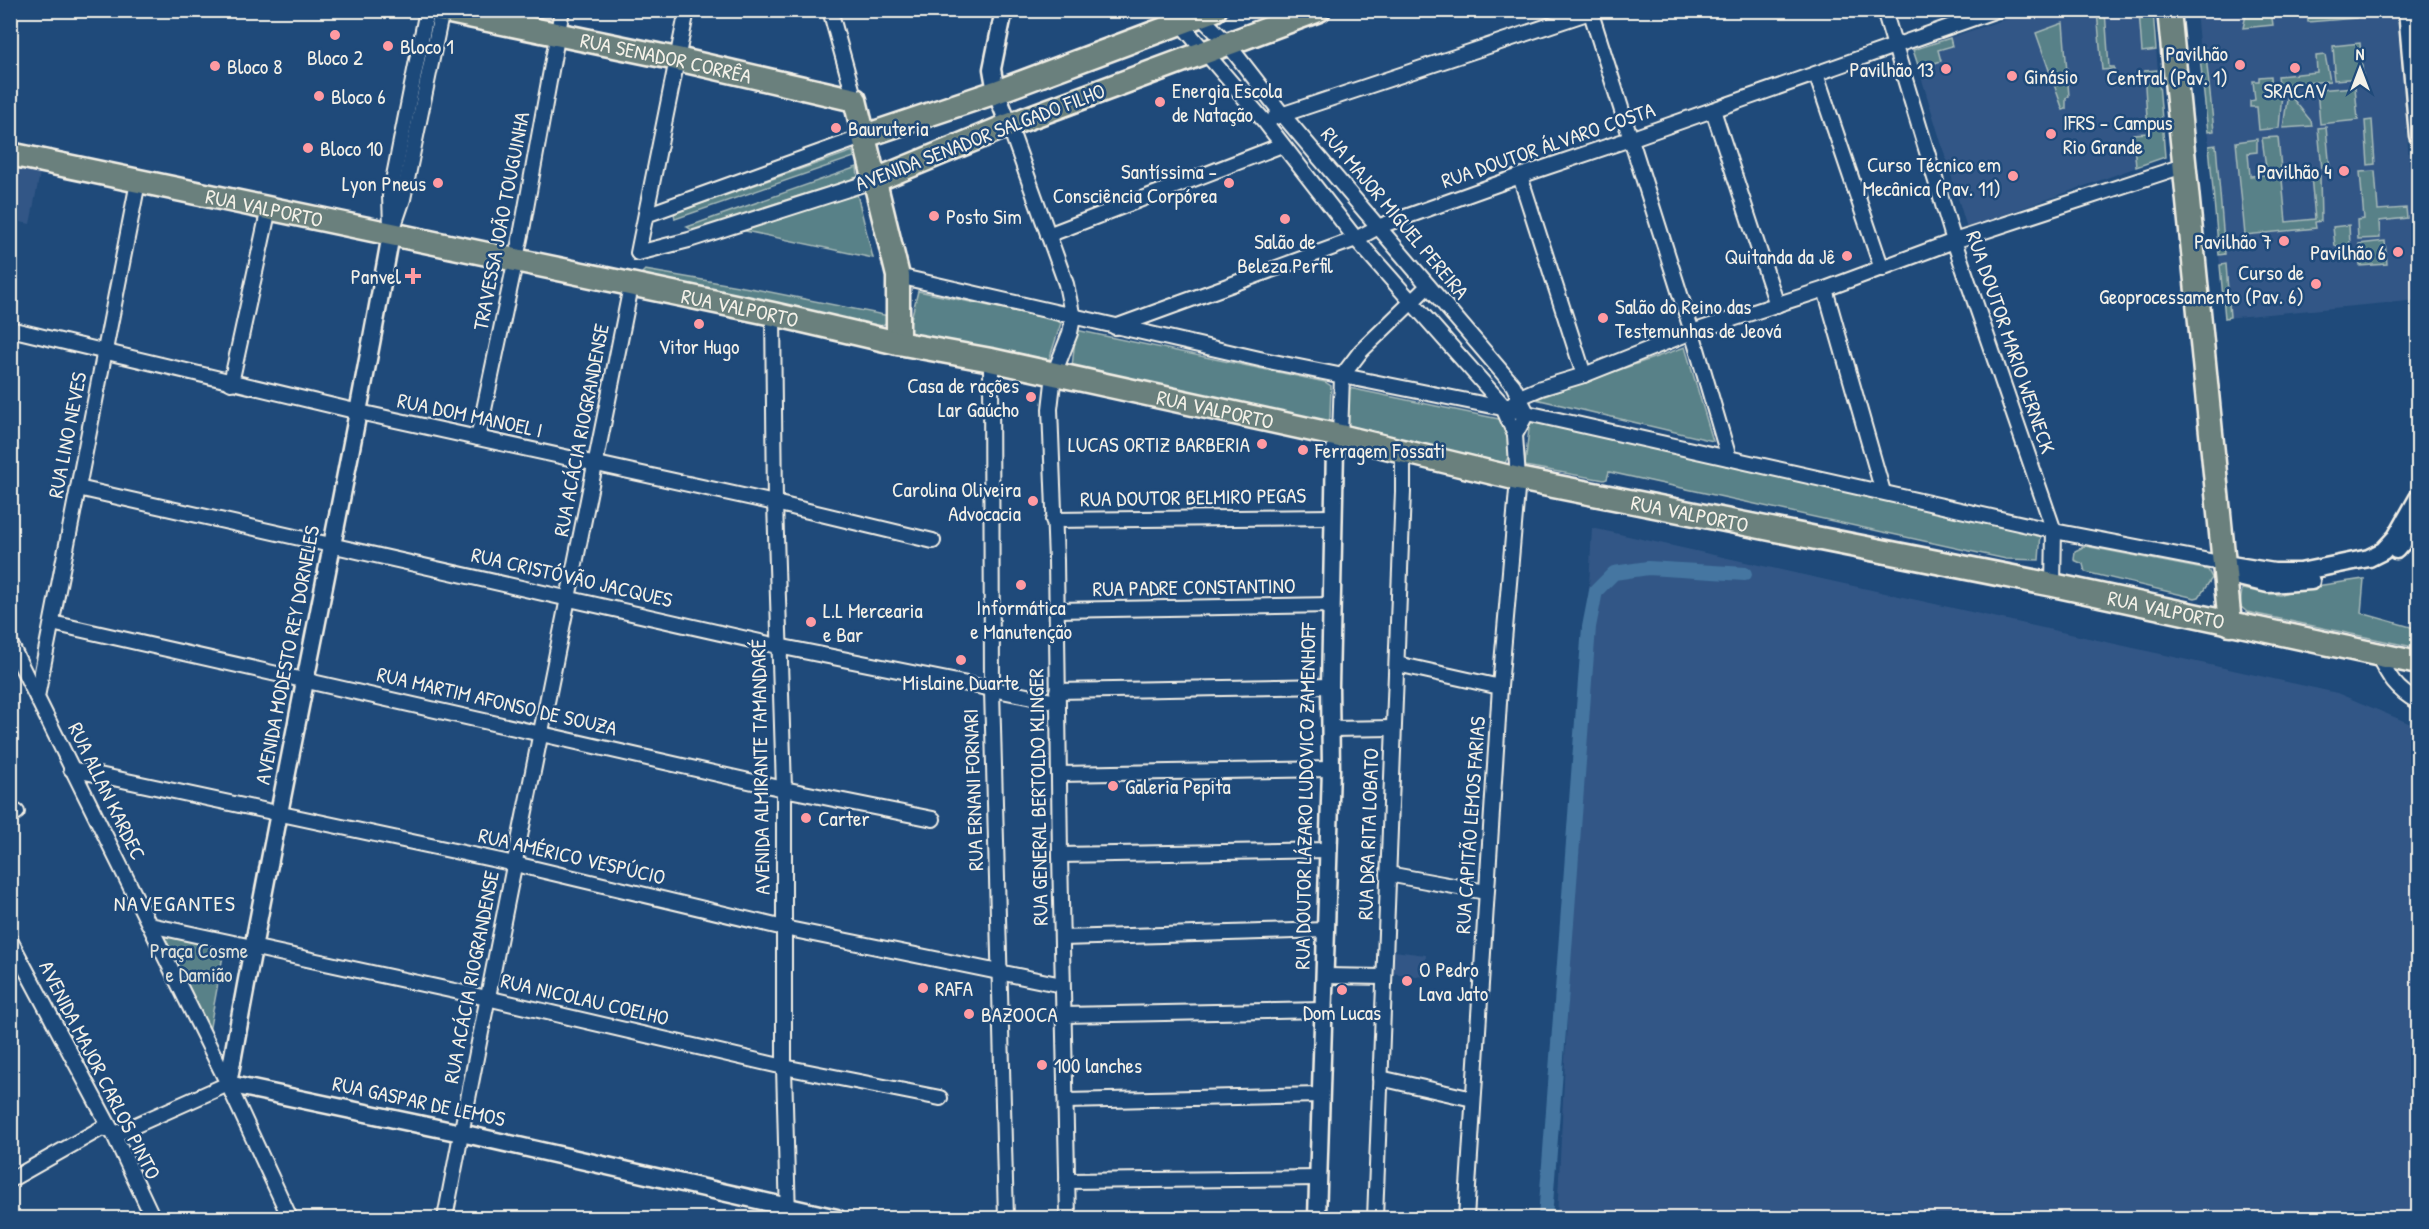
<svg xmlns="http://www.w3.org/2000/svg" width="2429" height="1229" viewBox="0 0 2429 1229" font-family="'Patrick Hand',sans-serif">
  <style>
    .built { fill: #325786 }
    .green { fill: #588188; stroke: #a6b9b8; stroke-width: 1.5 }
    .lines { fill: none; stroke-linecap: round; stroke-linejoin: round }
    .canal { stroke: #4476a1; stroke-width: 14 }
    .minor-casing { stroke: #f4f1e8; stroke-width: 18 }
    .tertiary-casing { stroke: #f4f1e8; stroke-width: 21 }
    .primary-casing { stroke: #f4f1e8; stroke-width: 27 }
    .minor { stroke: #1f4a7a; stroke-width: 14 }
    .tertiary { stroke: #1f4a7a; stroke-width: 16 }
    .primary { stroke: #6a807d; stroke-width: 22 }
    .poi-dot { fill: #ff9aa2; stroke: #1f4a7a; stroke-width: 2 }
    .labels { text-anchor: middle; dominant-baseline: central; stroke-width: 5; stroke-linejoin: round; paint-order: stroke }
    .poi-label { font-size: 21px; fill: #f4f1e8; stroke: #1f4a7a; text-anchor: start }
    .street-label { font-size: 21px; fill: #f4f1e8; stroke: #1f4a7a }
    .park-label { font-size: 21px; fill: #dde0da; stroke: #1f4a7a }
    .neighbourhood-label { font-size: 22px; letter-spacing: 1.5px; fill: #f4f1e8; stroke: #1f4a7a }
  </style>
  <rect width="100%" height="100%" fill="#1f4a7a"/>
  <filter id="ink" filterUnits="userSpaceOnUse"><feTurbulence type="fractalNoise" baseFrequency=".0167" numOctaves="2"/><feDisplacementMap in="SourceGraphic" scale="12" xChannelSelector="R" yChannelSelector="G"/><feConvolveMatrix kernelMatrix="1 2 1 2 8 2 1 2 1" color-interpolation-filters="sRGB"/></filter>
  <g filter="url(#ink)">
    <g class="built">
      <polygon points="2030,11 2153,11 2165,157 1967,228 1913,50"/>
      <polygon points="2196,11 2396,11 2418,261 2418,300 2225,318"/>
      <polygon points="10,168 40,173 30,224 11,220"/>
      <polygon points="1592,528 2337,693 2418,727 2418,1218 1557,1218"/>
      <polygon points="1394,951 1426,955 1424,977 1391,973"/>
    </g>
    <g class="green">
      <polygon points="2097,11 2105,11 2109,67 2114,67 2114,69 2102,70"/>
      <polygon points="2139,11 2153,11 2156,50 2142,52"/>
      <polygon points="2247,11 2271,11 2273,25 2243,28"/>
      <polygon points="2307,11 2356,11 2356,18 2308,22"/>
      <polygon points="2063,23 2069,96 2066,98 2066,109 2063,110 2036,33"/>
      <polygon points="1950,38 1952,46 1938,50 1941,61 1919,68 1913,50"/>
      <polygon points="2360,43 2363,78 2334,80 2333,71 2335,71 2333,46"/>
      <polygon points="2205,47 2214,131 2208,132 2199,48"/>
      <polygon points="2325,55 2330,81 2279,85 2278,76 2317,72 2316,56"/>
      <polygon points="2158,70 2165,157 2136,167 2133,134 2148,133 2144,71"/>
      <polygon points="2271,76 2272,94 2282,93 2279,128 2259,130 2257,107 2250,107 2250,101 2255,100 2253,81 2259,81 2259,77"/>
      <polygon points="2355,87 2358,120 2320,124 2317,90"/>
      <polygon points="2288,93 2311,121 2312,126 2283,128"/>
      <polygon points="2372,120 2375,164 2368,165 2365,121"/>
      <polygon points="2326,127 2330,170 2322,170 2318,128"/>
      <polygon points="2278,137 2286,222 2315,219 2311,176 2320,176 2321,221 2315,222 2316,228 2245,235 2236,142 2257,139 2257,152 2248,153 2250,176 2267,175 2262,138"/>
      <polygon points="2216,145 2225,254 2219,255 2209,146"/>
      <polygon points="853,151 854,157 675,219 674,213"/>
      <polygon points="857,167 858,177 692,230 687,227"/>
      <polygon points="2375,171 2378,210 2406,208 2407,218 2379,221 2380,238 2358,239 2357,220 2364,219 2360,172"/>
      <polygon points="857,194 873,258 741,230"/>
      <polygon points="2349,225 2350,245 2335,246 2333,227"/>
      <polygon points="2385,241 2387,264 2360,266 2359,244"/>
      <polygon points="2226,264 2230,317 2225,318 2220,265"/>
      <polygon points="645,270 755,289 889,316 886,323 879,327 641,274"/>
      <polygon points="918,291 1056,320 1061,323 1049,360 912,334 908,331"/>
      <polygon points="1076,330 1325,382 1331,386 1330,418 1328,422 1072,367"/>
      <polygon points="1685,347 1713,441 1536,399"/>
      <polygon points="1349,388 1499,419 1505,423 1510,454 1505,463 1351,428 1347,423"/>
      <polygon points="1530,419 2041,533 2039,560 2006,559 1609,472 1607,479 1604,480 1525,466"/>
      <polygon points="2085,546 2208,570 2212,578 2199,597 2195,598 2085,572 2083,564 2074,560 2075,551"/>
      <polygon points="2364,579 2361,613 2418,629 2418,648 2247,612 2240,606 2242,589 2280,595 2296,589"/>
      <polygon points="159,930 225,945 209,1032"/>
    </g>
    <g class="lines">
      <polyline class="canal" points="1545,1218 1589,627 1596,591 1614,573 1648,568 1745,574"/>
      <g class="minor-casing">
        <g id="minor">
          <polyline points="687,10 638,253 689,240 876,180"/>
          <polyline points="830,10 855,100"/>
          <polyline points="1169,10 1265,122 1356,239 1501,403 1515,435 1518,479 1500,687 1466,1218"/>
          <polyline points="1590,10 1692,332 1729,458"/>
          <polyline points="1884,10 1954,241 2054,531 2053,585"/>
          <polyline points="1195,11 1227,43 1282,114 1513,385 1527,413 1515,435"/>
          <polyline points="1816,74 1882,269"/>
          <polyline points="1713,110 1777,305"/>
          <polyline points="1275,117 1590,12"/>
          <polyline points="1009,125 1066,284 1073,318 1070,333 1054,374 1050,409 1056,560 1060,855 1068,1218"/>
          <polyline points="1520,176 1584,375"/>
          <polyline points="646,215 865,136"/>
          <polyline points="391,226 390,196 427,10"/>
          <polyline points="391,234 403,199 442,10"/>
          <polyline points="1048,235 1282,145"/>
          <polyline points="898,276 1264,360 1527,413 2054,531 2225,564"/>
          <polyline points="1825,289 1883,492"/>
          <polyline points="773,314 775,503 784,789 784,1067 788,1218"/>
          <polyline points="1115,327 1356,239 1380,226 1520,176 1630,139 1997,10"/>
          <polyline points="10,329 359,412 775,503 933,541"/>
          <polyline points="991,360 992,690 1006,1218"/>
          <polyline points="231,383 269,208"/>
          <polyline points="1505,410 1520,397 1541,388 1584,375 1692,332 1825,289 1954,241 2183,166"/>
          <polyline points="1340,436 1342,376 1361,351 1428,286"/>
          <polyline points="478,438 522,230 562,10"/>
          <polyline points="78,488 778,646 1057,702"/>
          <polyline points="1053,520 1334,517"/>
          <polyline points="1057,610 1332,605"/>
          <polyline points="52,623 784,789 933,819"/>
          <polyline points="10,643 228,1084 290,1218"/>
          <path d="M2377,654C2389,677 2395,689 2418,702"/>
          <polyline points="1397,664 1500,687"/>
          <polyline points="1057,691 1330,686"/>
          <polyline points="37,697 138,182"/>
          <polyline points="1331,729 1393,728"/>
          <polyline points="71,769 515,864 784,928 1062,985"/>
          <polyline points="1059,774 1331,769"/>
          <polyline points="10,815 17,812"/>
          <polyline points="1060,855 1328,850"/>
          <polyline points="1388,874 1486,892"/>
          <polyline points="150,925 487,998 784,1067 940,1098"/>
          <polyline points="1062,938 1326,930"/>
          <polyline points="10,940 114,1135 153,1218"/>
          <polyline points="1325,976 1384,977"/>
          <polyline points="1063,1015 1323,1010"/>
          <polyline points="1380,1078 1473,1099"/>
          <polyline points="1066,1101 1321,1095"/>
          <polyline points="10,1180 102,1128 118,1133 228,1084"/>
          <polyline points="1067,1181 1318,1178"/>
          <path d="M445,1218C504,907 569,597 631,286"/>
          <polyline points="1375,1218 1403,492 1403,451"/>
        </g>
      </g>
      <g class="tertiary-casing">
        <g id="tertiary">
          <polyline points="1004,10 992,69 996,92 1009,125"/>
          <polyline points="2407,10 2418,136"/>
          <path d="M391,234C341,518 278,800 228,1084L461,1133L837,1218"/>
          <polyline points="2396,550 2418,525"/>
          <polyline points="2225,564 2274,572 2300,572 2369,558 2383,551 2396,537 2418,498"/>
          <polyline points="2230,575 2268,584 2311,581"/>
          <polyline points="1317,1218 1331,769 1330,686 1335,449 1340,436"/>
        </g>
      </g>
      <g class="primary-casing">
        <g id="primary">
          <path id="s1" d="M440,10L677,59L855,100L898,276V343"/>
          <polyline points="2169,10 2230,624"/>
          <polyline points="865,136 996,92 1215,10"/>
          <path id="s2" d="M10,154L773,314L898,343L991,360L1340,436L1518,479L2053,585L2418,663"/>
          <polyline points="876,180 1009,125 1319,10"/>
        </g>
      </g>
      <use href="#minor" class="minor"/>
      <use href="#tertiary" class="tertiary"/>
      <use href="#primary" class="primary"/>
    </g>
  </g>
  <g class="poi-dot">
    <circle cx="335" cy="35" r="6"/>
    <circle cx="388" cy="46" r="6"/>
    <circle cx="2240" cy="65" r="6"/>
    <circle cx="215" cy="66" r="6"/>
    <circle cx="2295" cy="68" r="6"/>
    <circle cx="1946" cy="69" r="6"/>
    <circle cx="2012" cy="76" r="6"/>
    <circle cx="319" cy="96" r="6"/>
    <circle cx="1160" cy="102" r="6"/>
    <circle cx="836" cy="128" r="6"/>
    <circle cx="2051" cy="134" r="6"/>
    <circle cx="308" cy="148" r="6"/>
    <circle cx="2344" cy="171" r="6"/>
    <circle cx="2013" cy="176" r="6"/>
    <circle cx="438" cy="183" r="6"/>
    <circle cx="1229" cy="183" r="6"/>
    <circle cx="934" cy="216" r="6"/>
    <circle cx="1285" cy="219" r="6"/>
    <circle cx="2284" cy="241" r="6"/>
    <circle cx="2398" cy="252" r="6"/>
    <circle cx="1847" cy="256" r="6"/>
    <path d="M410 267h6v6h6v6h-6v6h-6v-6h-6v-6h6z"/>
    <circle cx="2316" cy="284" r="6"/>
    <circle cx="1603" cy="318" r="6"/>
    <circle cx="699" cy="324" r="6"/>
    <circle cx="1031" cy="397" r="6"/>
    <circle cx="1262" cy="444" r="6"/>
    <circle cx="1303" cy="450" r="6"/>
    <circle cx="1033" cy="501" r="6"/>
    <circle cx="1021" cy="585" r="6"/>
    <circle cx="811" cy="622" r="6"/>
    <circle cx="961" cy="660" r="6"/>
    <circle cx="1113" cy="786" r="6"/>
    <circle cx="806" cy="818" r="6"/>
    <circle cx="1407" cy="981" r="6"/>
    <circle cx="923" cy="988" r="6"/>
    <circle cx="1342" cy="990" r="6"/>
    <circle cx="969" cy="1014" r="6"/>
    <circle cx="1042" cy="1065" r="6"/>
  </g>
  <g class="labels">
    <g class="poi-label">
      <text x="400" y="46">Bloco 1</text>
      <text x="2228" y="53" text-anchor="end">Pavilhão<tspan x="2228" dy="24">Central (Pav. 1)</tspan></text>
      <text x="335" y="57" text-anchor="middle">Bloco 2</text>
      <text x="227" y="66">Bloco 8</text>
      <text x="1934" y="69" text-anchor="end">Pavilhão 13</text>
      <text x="2024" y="76">Ginásio</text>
      <text x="1172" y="90">Energia Escola<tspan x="1172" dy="24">de Natação</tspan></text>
      <text x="2295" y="90" text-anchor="middle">SRACAV</text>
      <text x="331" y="96">Bloco 6</text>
      <text x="2063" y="122">IFRS - Campus<tspan x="2063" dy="24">Rio Grande</tspan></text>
      <text x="848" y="128">Bauruteria</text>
      <text x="320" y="148">Bloco 10</text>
      <text x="2001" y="164" text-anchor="end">Curso Técnico em<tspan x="2001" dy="24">Mecânica (Pav. 11)</tspan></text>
      <text x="1217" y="171" text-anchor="end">Santíssima -<tspan x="1217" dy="24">Consciência Corpórea</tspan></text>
      <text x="2332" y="171" text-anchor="end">Pavilhão 4</text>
      <text x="426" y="183" text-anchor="end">Lyon Pneus</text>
      <text x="946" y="216">Posto Sim</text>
      <text x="1285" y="241" text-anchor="middle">Salão de<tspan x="1285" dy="24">Beleza Perfil</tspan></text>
      <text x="2272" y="241" text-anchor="end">Pavilhão 7</text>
      <text x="2386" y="252" text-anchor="end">Pavilhão 6</text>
      <text x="1835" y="256" text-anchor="end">Quitanda da Jê</text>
      <text x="2304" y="272" text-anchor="end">Curso de<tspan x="2304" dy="24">Geoprocessamento (Pav. 6)</tspan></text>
      <text x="401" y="276" text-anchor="end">Panvel</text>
      <text x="1615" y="306">Salão do Reino das<tspan x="1615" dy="24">Testemunhas de Jeová</tspan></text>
      <text x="699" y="346" text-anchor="middle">Vitor Hugo</text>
      <text x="1019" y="385" text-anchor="end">Casa de rações<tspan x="1019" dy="24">Lar Gaúcho</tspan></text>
      <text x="1250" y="444" text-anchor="end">LUCAS ORTIZ BARBERIA</text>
      <text x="1315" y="450">Ferragem Fossati</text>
      <text x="1021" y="489" text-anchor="end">Carolina Oliveira<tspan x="1021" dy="24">Advocacia</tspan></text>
      <text x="1021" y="607" text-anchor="middle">Informática<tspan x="1021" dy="24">e Manutenção</tspan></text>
      <text x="823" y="610">L.L Mercearia<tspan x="823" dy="24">e Bar</tspan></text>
      <text x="961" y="682" text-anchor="middle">Mislaine Duarte</text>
      <text x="1125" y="786">Galeria Pepita</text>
      <text x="818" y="818">Carter</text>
      <text x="1419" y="969">O Pedro<tspan x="1419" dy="24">Lava Jato</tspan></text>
      <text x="935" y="988">RAFA</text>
      <text x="1342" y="1012" text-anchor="middle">Dom Lucas</text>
      <text x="981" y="1014">BAZOOCA</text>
      <text x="1054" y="1065">100 lanches</text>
    </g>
    <g class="street-label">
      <text stroke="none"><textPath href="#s1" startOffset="231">RUA SENADOR CORRÊA</textPath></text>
      <text transform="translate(980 137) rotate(-21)">AVENIDA SENADOR SALGADO FILHO</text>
      <text transform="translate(1548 145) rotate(-19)">RUA DOUTOR ÁLVARO COSTA</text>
      <text stroke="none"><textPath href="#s2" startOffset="260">RUA VALPORTO</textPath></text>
      <text transform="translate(1395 213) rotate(50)">RUA MAJOR MIGUEL PEREIRA</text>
      <text transform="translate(501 221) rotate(-79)">TRAVESSA JOÃO TOUGUINHA</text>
      <text stroke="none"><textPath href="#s2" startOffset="746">RUA VALPORTO</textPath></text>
      <text transform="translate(2011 342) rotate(71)">RUA DOUTOR MARIO WERNECK</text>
      <text stroke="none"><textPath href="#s2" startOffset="1232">RUA VALPORTO</textPath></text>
      <text transform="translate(470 415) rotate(12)">RUA DOM MANOEL I</text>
      <text transform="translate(581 430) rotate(-79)">RUA ACÁCIA RIOGRANDENSE</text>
      <text transform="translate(67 435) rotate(-79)">RUA LINO NEVES</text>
      <text transform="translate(1193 497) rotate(-1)">RUA DOUTOR BELMIRO PEGAS</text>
      <text stroke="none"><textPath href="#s2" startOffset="1718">RUA VALPORTO</textPath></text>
      <text transform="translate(572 577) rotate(13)">RUA CRISTÓVÃO JACQUES</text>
      <text transform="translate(1194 587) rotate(-1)">RUA PADRE CONSTANTINO</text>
      <text stroke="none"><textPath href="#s2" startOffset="2204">RUA VALPORTO</textPath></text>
      <text transform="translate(287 655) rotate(-79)">AVENIDA MODESTO REY DORNELES</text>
      <text transform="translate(497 701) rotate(13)">RUA MARTIM AFONSO DE SOUZA</text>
      <text transform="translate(760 767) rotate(-91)">AVENIDA ALMIRANTE TAMANDARÉ</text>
      <text transform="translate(973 790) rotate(-92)">RUA ERNANI FORNARI</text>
      <text transform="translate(107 791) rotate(64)">RUA ALLAN KARDEC</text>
      <text transform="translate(1305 796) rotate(-89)">RUA DOUTOR LÁZARO LUDOVICO ZAMENHOFF</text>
      <text transform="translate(1038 797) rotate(-91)">RUA GENERAL BERTOLDO KLINGER</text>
      <text transform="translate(1470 825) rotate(-86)">RUA CAPITÃO LEMOS FARIAS</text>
      <text transform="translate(1368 834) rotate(-88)">RUA DRA RITA LOBATO</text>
      <text transform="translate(572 856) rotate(13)">RUA AMÉRICO VESPÚCIO</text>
      <text transform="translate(471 977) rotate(-79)">RUA ACÁCIA RIOGRANDENSE</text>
      <text transform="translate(585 999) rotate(13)">RUA NICOLAU COELHO</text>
      <text transform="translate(100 1070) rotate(63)">AVENIDA MAJOR CARLOS PINTO</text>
      <text transform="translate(419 1101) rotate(12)">RUA GASPAR DE LEMOS</text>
    </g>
    <g class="park-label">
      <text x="199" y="950">Praça Cosme<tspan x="199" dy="24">e Damião</tspan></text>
    </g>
    <g class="neighbourhood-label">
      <text x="175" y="903">NAVEGANTES</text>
    </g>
  </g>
  <rect width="2429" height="1229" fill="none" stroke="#1f4a7a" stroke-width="36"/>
  <rect x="18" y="18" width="2393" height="1193" fill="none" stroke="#f4f1e8" stroke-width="2" filter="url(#ink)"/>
  <g transform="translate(2360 69)" stroke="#1f4a7a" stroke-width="4.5" paint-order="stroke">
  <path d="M0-4.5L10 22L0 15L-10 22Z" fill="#f4f1e8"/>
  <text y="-9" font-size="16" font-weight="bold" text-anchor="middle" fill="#f4f1e8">N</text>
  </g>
</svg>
